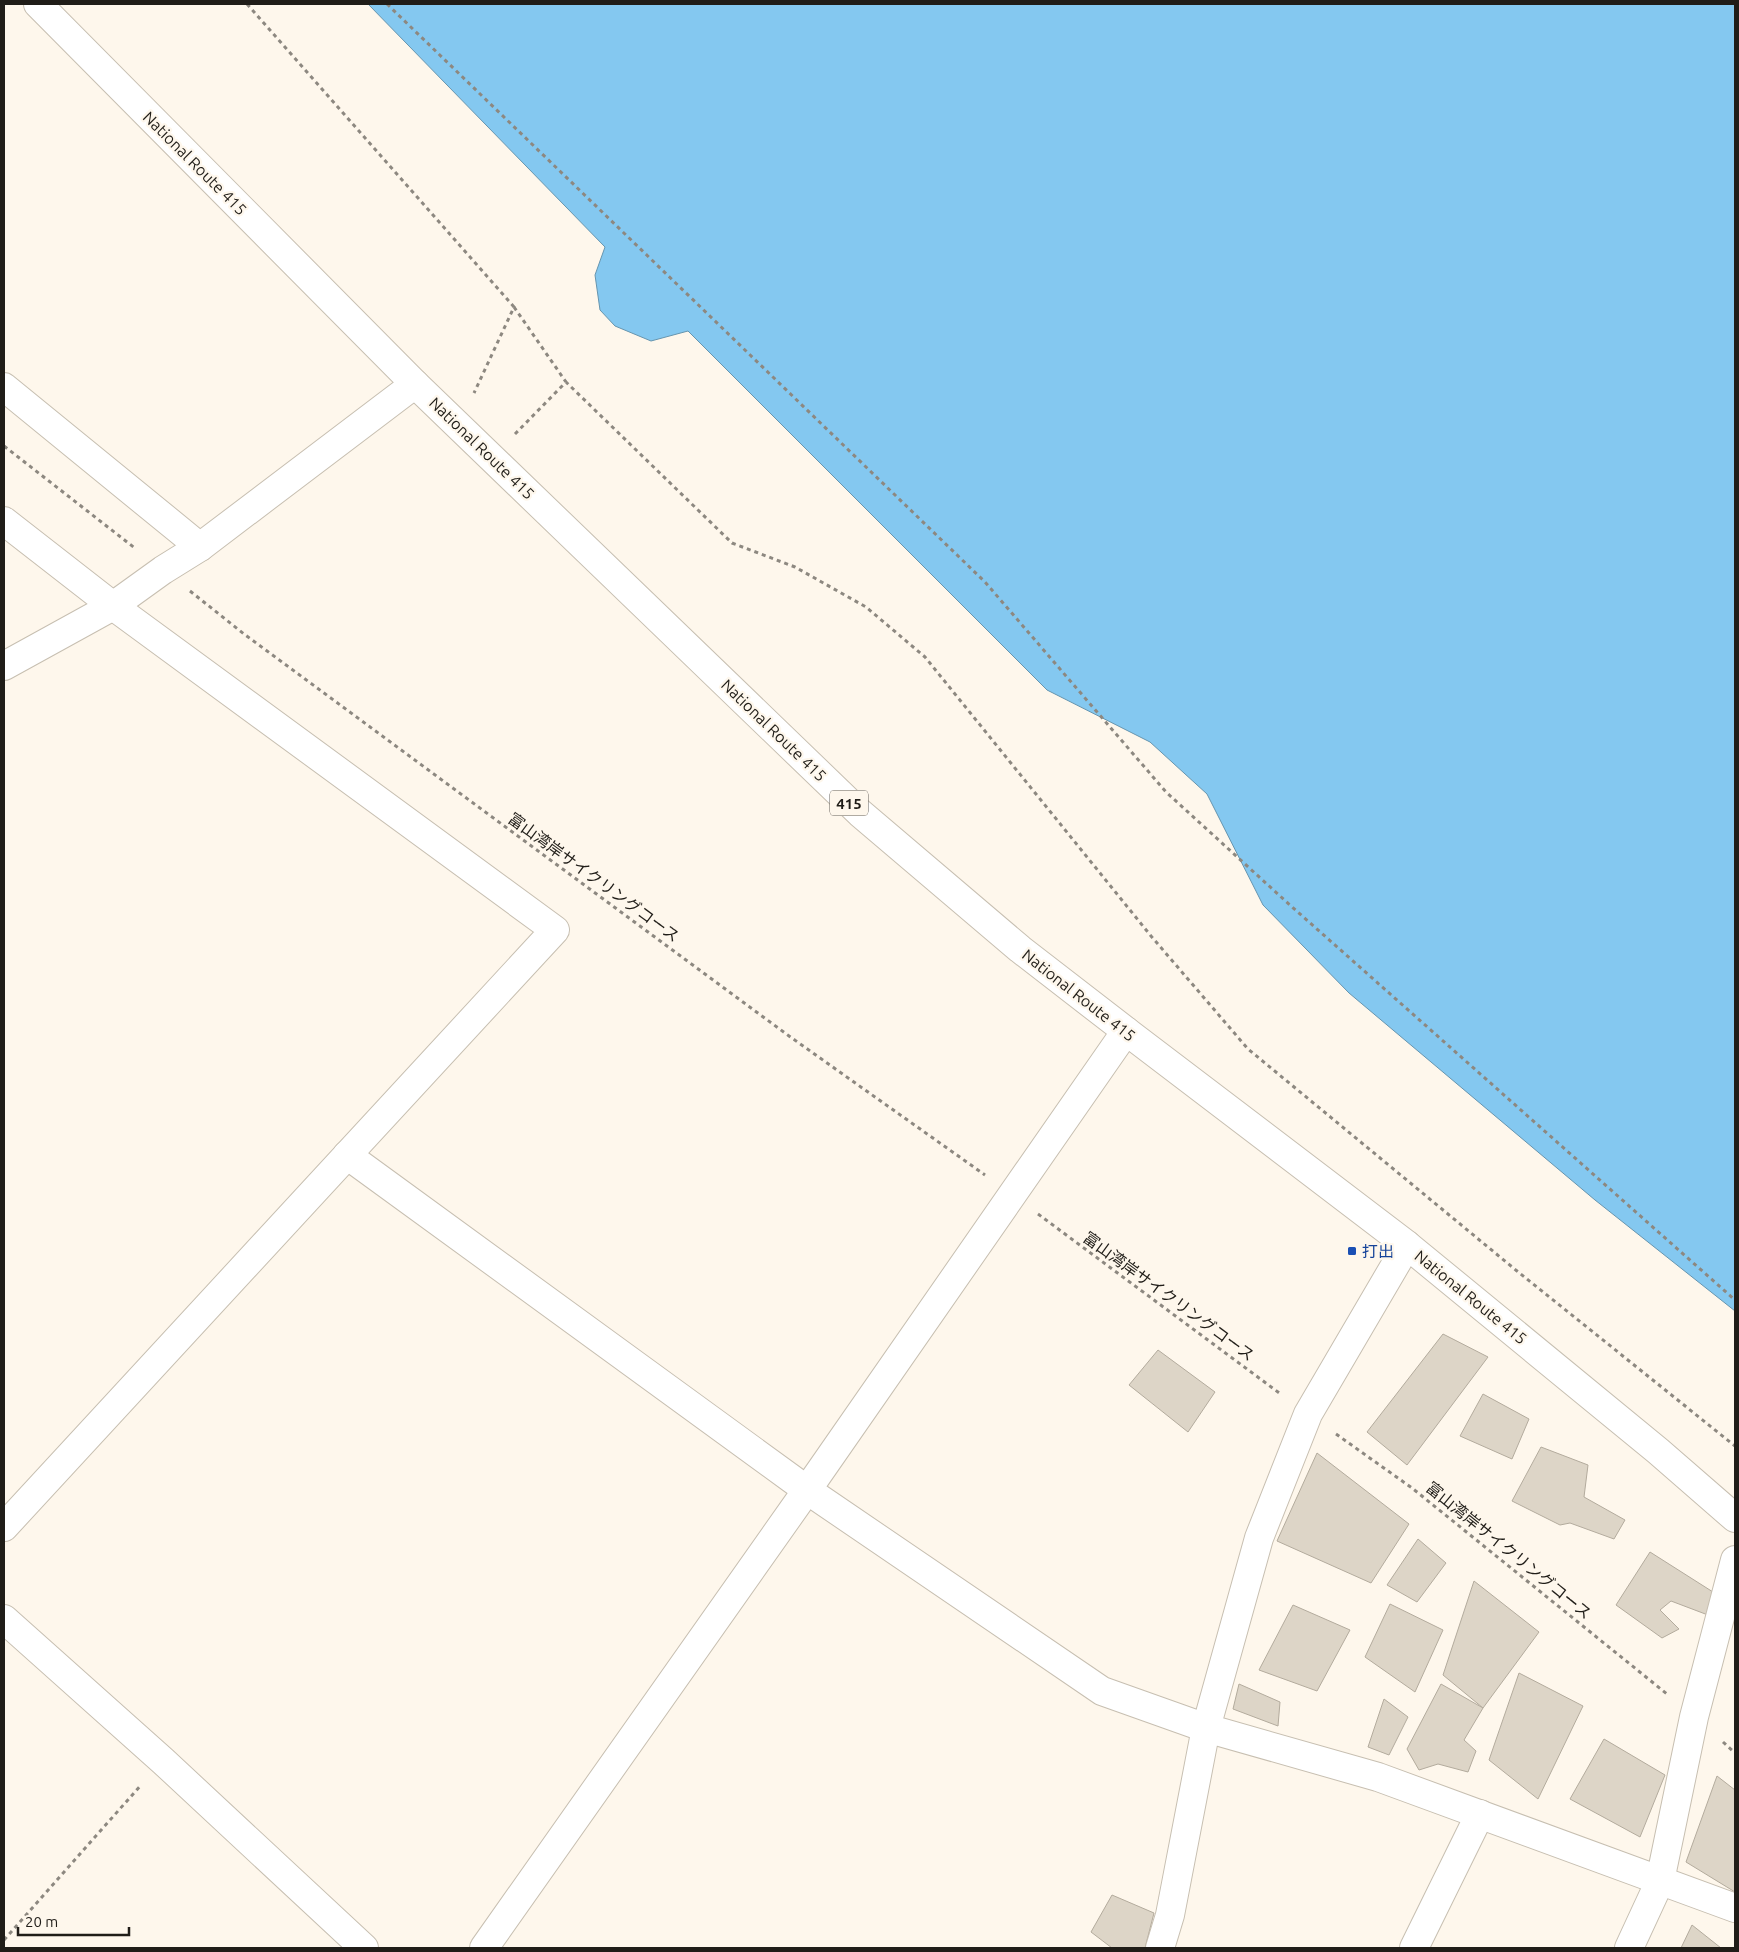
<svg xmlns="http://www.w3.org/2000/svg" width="1739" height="1952" viewBox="0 0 1739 1952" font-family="Ubuntu,'Noto Sans JP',sans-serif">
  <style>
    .water { fill: #84c8f0; stroke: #6695af }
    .building { fill: #ddd5c7; stroke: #b3ab9d }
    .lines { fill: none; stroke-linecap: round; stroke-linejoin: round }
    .minor-casing { stroke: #c7bfb1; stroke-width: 30 }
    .highway-casing { stroke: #c7bfb1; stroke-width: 30 }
    .path { stroke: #8d8880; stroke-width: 3; stroke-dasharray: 4 4; stroke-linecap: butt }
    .minor { stroke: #fff; stroke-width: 28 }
    .highway { stroke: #fff; stroke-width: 28 }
    .transit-dot { fill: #1a4fb4; stroke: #fef7ec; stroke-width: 2 }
    .labels { text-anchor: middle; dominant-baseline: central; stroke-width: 4.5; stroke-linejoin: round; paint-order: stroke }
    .shield { fill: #fef7ec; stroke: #635e58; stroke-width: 1 }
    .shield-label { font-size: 15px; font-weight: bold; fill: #201d18 }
    .street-label { font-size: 16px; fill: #201d18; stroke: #fef7ec }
    .transit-label { font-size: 16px; fill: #164399; stroke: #fef7ec; text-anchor: start }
  </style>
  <rect width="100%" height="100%" fill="#fef7ec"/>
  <polygon class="water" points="368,4 1735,4 1735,1311 1595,1200 1349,993 1263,905 1207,794 1150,742 1047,690 688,331 651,341 615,326 600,310 595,275 605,247"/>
  <g class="building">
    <polygon points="1443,1334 1488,1357 1407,1465 1367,1432"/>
    <polygon points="1158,1350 1215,1392 1188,1432 1129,1385"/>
    <polygon points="1483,1394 1529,1419 1512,1459 1460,1436"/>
    <polygon points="1541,1447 1588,1465 1584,1497 1625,1520 1614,1539 1570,1523 1560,1525 1512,1501"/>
    <polygon points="1317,1453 1409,1524 1371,1583 1277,1541"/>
    <polygon points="1418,1539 1446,1563 1417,1602 1387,1585"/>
    <polygon points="1650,1552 1713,1592 1708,1615 1671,1601 1660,1610 1679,1629 1662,1638 1616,1605"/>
    <polygon points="1474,1581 1539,1632 1483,1708 1443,1675"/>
    <polygon points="1390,1604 1443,1630 1415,1692 1365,1657"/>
    <polygon points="1293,1605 1350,1630 1317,1691 1259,1670"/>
    <polygon points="1519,1673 1583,1706 1538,1799 1489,1760"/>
    <polygon points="1239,1684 1280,1702 1278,1726 1233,1709"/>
    <polygon points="1441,1684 1483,1708 1464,1740 1476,1751 1468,1772 1438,1764 1419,1770 1407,1749"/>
    <polygon points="1384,1699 1408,1717 1389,1755 1368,1747"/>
    <polygon points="1604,1739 1665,1775 1640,1837 1570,1799"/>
    <polygon points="1717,1776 1735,1790 1735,1892 1686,1862"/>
    <polygon points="1112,1895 1154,1913 1145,1948 1112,1948 1091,1932"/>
    <polygon points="1692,1925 1721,1948 1681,1948"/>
  </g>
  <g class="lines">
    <g class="minor-casing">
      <g id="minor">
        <polyline points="4,387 200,547"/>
        <polyline points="4,521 113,606 555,930 4,1527"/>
        <polyline points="4,666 113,606 163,570 200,547 415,384"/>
        <polyline points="347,1155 807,1490 1102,1691 1206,1728 1378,1777 1735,1908"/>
        <polyline points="4,1619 163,1761 364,1948"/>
        <polyline points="484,1948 807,1490 1126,1031"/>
        <polyline points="1160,1948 1170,1915 1206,1728 1259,1538 1308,1414 1407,1245"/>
        <polyline points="1414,1948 1480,1814"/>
        <polyline points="1629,1948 1660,1881 1694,1717 1735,1560"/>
      </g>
    </g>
    <g class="highway-casing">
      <polyline id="highway" points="38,4 415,384 860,813 1020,949 1126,1031 1407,1245 1658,1451 1735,1518"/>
    </g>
    <g class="path">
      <polyline points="247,4 514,307 474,393"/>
      <polyline points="387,4 985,582 1166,792 1291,906 1735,1300"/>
      <polyline points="514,307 566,382"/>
      <polyline points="515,434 566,382 732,543 795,567 866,607 925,657 1151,936 1248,1049 1517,1271 1735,1446"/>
      <polyline points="4,446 136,549"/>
      <polyline points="190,591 244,634 789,1036 985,1175"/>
      <polyline points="1038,1214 1282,1395"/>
      <polyline points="1336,1434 1412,1488 1667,1694"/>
      <polyline points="1723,1742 1735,1753"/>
      <polyline points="4,1940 141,1785"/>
    </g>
    <use href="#minor" class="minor"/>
    <use href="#highway" class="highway"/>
  </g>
  <rect class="transit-dot" x="1347" y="1246" width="10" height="10" rx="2.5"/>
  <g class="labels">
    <rect class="shield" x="830" y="790.5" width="38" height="25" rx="4"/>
    <g class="shield-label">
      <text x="849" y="803">415</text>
    </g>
    <g class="street-label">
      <text transform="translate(195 163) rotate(45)">National Route 415</text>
      <text transform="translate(482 448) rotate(44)">National Route 415</text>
      <text transform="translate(774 730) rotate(44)">National Route 415</text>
      <text transform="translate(594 877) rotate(36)">富山湾岸サイクリングコース</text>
      <text transform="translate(1079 995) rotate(38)">National Route 415</text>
      <text transform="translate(1169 1296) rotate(36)">富山湾岸サイクリングコース</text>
      <text transform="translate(1471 1297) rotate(39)">National Route 415</text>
      <text transform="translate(1509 1550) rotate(39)">富山湾岸サイクリングコース</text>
    </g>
    <g class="transit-label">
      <text x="1362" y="1251">打出</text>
    </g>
  </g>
  <rect width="1739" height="1952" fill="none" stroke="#201d18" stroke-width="10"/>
  <path d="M18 1927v8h111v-8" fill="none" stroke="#201d18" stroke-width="2.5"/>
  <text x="25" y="1927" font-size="15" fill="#201d18" stroke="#fef7ec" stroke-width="4" paint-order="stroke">20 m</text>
</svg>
